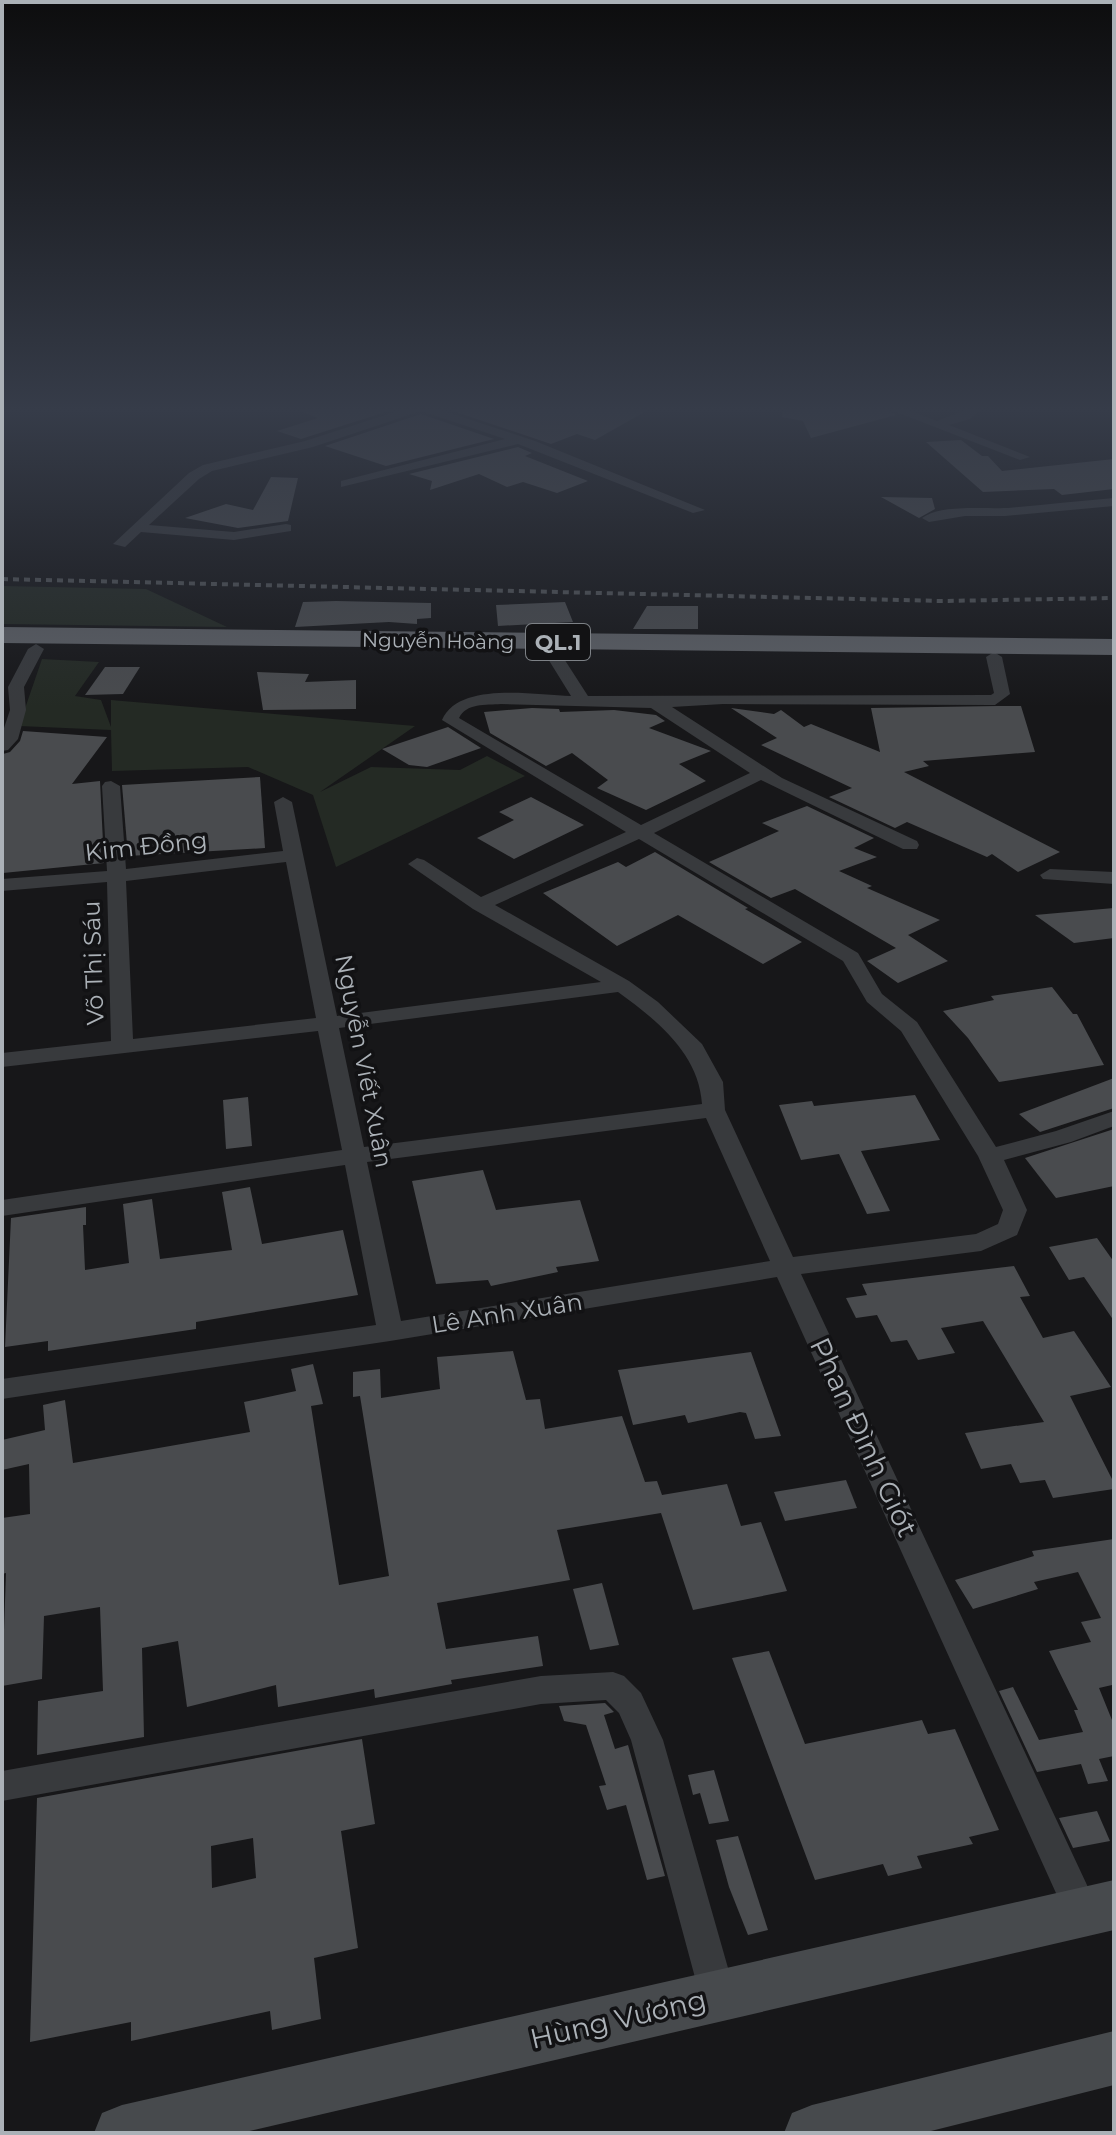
<svg xmlns="http://www.w3.org/2000/svg" width="1116" height="2135" viewBox="0 0 1116 2135" font-family="Montserrat,sans-serif">
  <style>
    .green { fill: #242a24 }
    .building { fill: #494b4e; fill-rule: evenodd }
    .lines { fill: none; stroke-linecap: round; stroke-linejoin: round }
    .minor { fill: #383a3d; fill-rule: evenodd }
    .secondary { fill: #474a4d; fill-rule: evenodd }
    .trunk { fill: #5d6065; fill-rule: evenodd }
    .rail { stroke: #525558; stroke-width: 4; stroke-dasharray: 6 5; stroke-linecap: butt }
    .labels { text-anchor: middle; dominant-baseline: central; stroke-width: 7; stroke-linejoin: round; paint-order: stroke }
    .far-street-label { font-size: 20px; fill: #abb1b7; stroke: #121214 }
    .shield { fill: #121214; stroke: #7d8186; stroke-width: 2 }
    .shield-label { font-size: 22px; font-weight: bold; fill: #abb1b7 }
    .street-label { font-size: 24px; fill: #abb1b7; stroke: #121214 }
    .near-street-label { font-size: 28px; fill: #abb1b7; stroke: #121214 }
  </style>
  <rect width="100%" height="100%" fill="#171719"/>
  <g class="green">
    <polygon points="2,586 146,589 227,627 2,624"/>
    <polygon points="42,659 99,662 75,696 101,700 111,727 111,700 415,726 320,792 371,767 460,770 487,756 525,776 336,867 313,795 248,767 112,771 111,730 19,726"/>
  </g>
  <g class="building">
    <polygon points="300,408 398,408 301,439 277,431 318,418 300,411"/>
    <polygon points="444,408 581,408 648,410 595,440 577,434 551,444"/>
    <polygon points="783,408 883,408 896,415 811,438 803,421 782,417"/>
    <polygon points="421,414 494,439 386,466 325,446"/>
    <polygon points="961,440 982,456 988,456 1002,471 1114,459 1114,489 1062,495 1054,489 983,492 926,442"/>
    <polygon points="518,447 532,453 525,456 588,481 557,493 523,482 507,487 479,474 430,490 432,481 409,474"/>
    <polygon points="271,477 298,478 288,521 238,528 185,518 226,504 253,510"/>
    <polygon points="881,497 932,498 935,509 919,518"/>
    <polygon points="336,601 431,603 431,618 417,619 417,624 389,622 295,627 303,602"/>
    <polygon points="565,602 573,622 498,626 496,605"/>
    <polygon points="647,606 698,606 698,629 633,629"/>
    <polygon points="105,667 140,667 123,694 85,695"/>
    <polygon points="257,672 309,674 305,682 356,680 356,709 263,710"/>
    <polygon points="998,706 1021,706 1035,752 923,761 929,766 904,772 1060,852 1018,872 992,854 987,857 907,822 895,828 829,797 852,788 761,745 777,738 731,708 774,714 781,710 804,727 811,724 880,752 871,708"/>
    <polygon points="532,708 559,709 560,712 614,710 656,715 665,721 649,728 711,751 679,764 706,781 646,810 597,788 608,780 572,753 546,766 490,733 484,712"/>
    <polygon points="448,727 481,748 427,767 409,765 382,749"/>
    <polygon points="23,731 107,737 72,784 100,781 104,863 3,873 3,754 10,752 20,741"/>
    <polygon points="260,777 265,848 128,856 122,785"/>
    <polygon points="531,797 584,825 514,859 477,838 514,820 499,812"/>
    <polygon points="807,806 874,838 854,848 877,857 839,871 872,886 867,888 940,920 908,935 948,961 898,983 867,961 896,948 795,889 771,898 709,862 779,831 762,823"/>
    <polygon points="655,852 748,908 745,909 802,942 763,964 678,915 617,946 543,893 618,862 626,867"/>
    <polygon points="1114,908 1114,938 1074,943 1035,915"/>
    <polygon points="1052,987 1073,1014 1077,1014 1104,1065 999,1082 968,1038 943,1011 994,1000 991,996"/>
    <polygon points="1114,1078 1114,1108 1040,1132 1019,1114"/>
    <polygon points="915,1095 940,1140 861,1151 890,1211 867,1214 839,1154 801,1160 779,1105 812,1101 814,1106"/>
    <polygon points="248,1097 252,1146 226,1149 223,1100"/>
    <polygon points="1114,1129 1114,1186 1056,1198 1025,1158"/>
    <polygon points="483,1170 496,1210 580,1200 599,1261 556,1267 558,1272 491,1286 488,1280 436,1284 412,1181"/>
    <polygon points="250,1187 262,1244 343,1230 358,1295 196,1322 196,1329 48,1351 48,1341 5,1347 11,1218 86,1207 86,1225 83,1225 85,1270 129,1263 123,1204 152,1199 160,1259 232,1250 222,1192"/>
    <polygon points="1097,1238 1114,1262 1114,1321 1084,1277 1069,1280 1049,1247"/>
    <polygon points="1014,1266 1030,1296 1020,1297 1043,1338 1074,1331 1111,1387 1070,1396 1114,1483 1114,1489 1053,1498 1045,1480 1020,1483 1011,1464 981,1469 965,1433 1044,1422 983,1321 941,1328 955,1353 918,1360 907,1340 891,1342 877,1315 856,1318 846,1298 867,1295 862,1284"/>
    <polygon points="513,1351 526,1400 540,1399 545,1429 622,1416 645,1482 657,1481 662,1495 727,1484 741,1526 761,1522 787,1591 693,1610 661,1513 557,1530 570,1580 437,1603 446,1649 538,1636 543,1666 451,1680 452,1684 375,1698 374,1689 278,1707 276,1685 187,1707 178,1641 142,1648 144,1737 37,1755 38,1701 103,1691 100,1607 44,1616 42,1679 2,1686 6,1573 2,1574 2,1518 30,1514 29,1464 2,1470 2,1440 45,1430 43,1405 65,1400 73,1463 250,1432 244,1402 296,1391 291,1369 313,1364 323,1404 311,1406 339,1585 389,1576 360,1396 353,1397 353,1372 380,1369 381,1398 440,1389 437,1357"/>
    <polygon points="751,1352 781,1436 755,1439 746,1413 740,1412 688,1423 685,1415 633,1425 618,1370"/>
    <polygon points="846,1480 857,1508 785,1521 774,1492"/>
    <polygon points="1114,1539 1114,1689 1112,1685 1099,1688 1114,1725 1114,1756 1099,1759 1108,1781 1088,1784 1081,1764 1037,1772 999,1691 1013,1687 1039,1740 1083,1732 1074,1710 1078,1710 1049,1651 1091,1642 1081,1622 1101,1618 1078,1572 1034,1582 1038,1589 973,1609 955,1580 1034,1556 1032,1551"/>
    <polygon points="602,1583 619,1645 590,1650 573,1589"/>
    <polygon points="769,1651 805,1744 922,1720 928,1734 955,1729 999,1830 969,1837 973,1844 917,1856 922,1868 888,1876 883,1864 815,1880 732,1658"/>
    <polygon points="605,1703 614,1712 604,1715 615,1749 628,1745 665,1876 647,1880 626,1805 607,1810 599,1786 606,1785 586,1725 564,1721 559,1706"/>
    <path d="M362,1739L375,1824L341,1831L358,1948L314,1958L321,2019L272,2030L270,2011L131,2041V2022L30,2042L37,1798ZM253,1838L256,1878L212,1888L211,1846Z"/>
    <polygon points="714,1770 729,1821 709,1824 700,1793 693,1795 688,1775"/>
    <polygon points="1097,1811 1110,1841 1073,1848 1059,1818"/>
    <polygon points="738,1836 768,1930 748,1935 729,1887 716,1840"/>
  </g>
  <g class="lines">
    <g class="minor">
      <polygon points="407,408 435,408 535,441 705,510 693,513 518,444 341,487 341,481 505,439 421,411 313,447 212,471 199,479 149,525 234,532 286,524 291,525 291,531 234,540 141,532 125,547 113,544 189,473 203,465 305,441"/>
      <polygon points="886,408 903,408 937,421 970,408 983,408 970,419 949,425 1030,457 1020,460"/>
      <path d="M1114,498V506L1005,516H965L929,522L922,518C941,504 984,509 1008,508C1043,505 1079,501 1114,498Z"/>
      <polygon points="36,644 44,649 24,687 26,710 18,739 8,750 2,751 2,734 10,710 8,687 28,649"/>
      <path d="M553,649L559,651L588,696L991,695L994,693L986,657L994,652L1002,657L1010,694L995,705L723,704L672,707L782,778L917,841L919,845L917,849H903L761,780L654,833L858,953L882,994L917,1022L996,1147L1056,1131L1114,1111V1126L1071,1142L1004,1160L1027,1210L1017,1235L981,1251L801,1274L1094,1900L1099,1912L1094,1924L1082,1929L1070,1924L777,1277L390,1341L2,1399V1379L376,1325L345,1165L2,1216V1200L342,1150L318,1031L2,1067V1053L111,1041L107,882L2,891V879L107,871L102,786L105,782L111,781L120,786L126,869L283,851L274,802L283,797L292,802L337,1016L601,982L473,909L408,864L417,858L424,860L481,897L626,832L442,720C459,681 534,695 571,696L545,654ZM501,704L651,708L750,773L641,825L459,718C466,703 486,705 501,704ZM639,839L843,961L867,1002L901,1031L978,1156L1003,1210L998,1224L976,1234L793,1257L725,1110L723,1082L702,1044L658,1002L629,981L495,905ZM286,862L316,1018L133,1039L126,881ZM618,992C657,1020 699,1054 702,1104L364,1147L339,1028ZM706,1118L770,1261L401,1321L367,1162Z"/>
      <polygon points="1050,869 1114,872 1114,884 1043,879 1040,875"/>
      <polygon points="613,1672 624,1676 641,1693 663,1740 736,1996 731,2009 718,2014 705,2009 700,1996 631,1740 619,1713 606,1700 541,1704 2,1801 2,1771 541,1676"/>
    </g>
    <g class="secondary">
      <polygon points="1114,1880 1114,1930 241,2133 94,2133 102,2113 122,2105"/>
      <polygon points="1114,2031 1114,2085 923,2133 784,2133 792,2113 812,2105"/>
    </g>
    <polygon class="trunk" points="2,627 1114,639 1114,655 2,643"/>
    <polyline class="rail" points="2,579 942,601 1114,598"/>
  </g>
  <linearGradient id="sky" x2="0" y2="1"><stop stop-color="#0d0d0e"/><stop offset="0.58" stop-color="#363c49"/><stop offset="1" stop-color="#363c49" stop-opacity="0"/></linearGradient>
  <rect width="1116" height="707" fill="url(#sky)"/>
  <g class="labels">
    <g class="far-street-label">
      <text transform="translate(438 641) rotate(1)">Nguyễn Hoàng</text>
    </g>
    <rect class="shield" x="526" y="624" width="64" height="36" rx="6"/>
    <g class="shield-label">
      <text x="558" y="642">QL.1</text>
    </g>
    <g class="street-label">
      <text transform="translate(146 846) rotate(-6)">Kim Đồng</text>
      <text transform="translate(93 963) rotate(-92)">Võ Thị Sáu</text>
      <text transform="translate(364 1061) rotate(79)">Nguyễn Viết Xuân</text>
      <text transform="translate(507 1313) rotate(-9)">Lê Anh Xuân</text>
    </g>
    <g class="near-street-label">
      <text transform="translate(864 1437) rotate(65)">Phan Đình Giót</text>
      <text transform="translate(618 2019) rotate(-13)">Hùng Vương</text>
    </g>
  </g>
  <rect width="1116" height="2135" fill="none" stroke="#abb1b7" stroke-width="8"/>
</svg>
